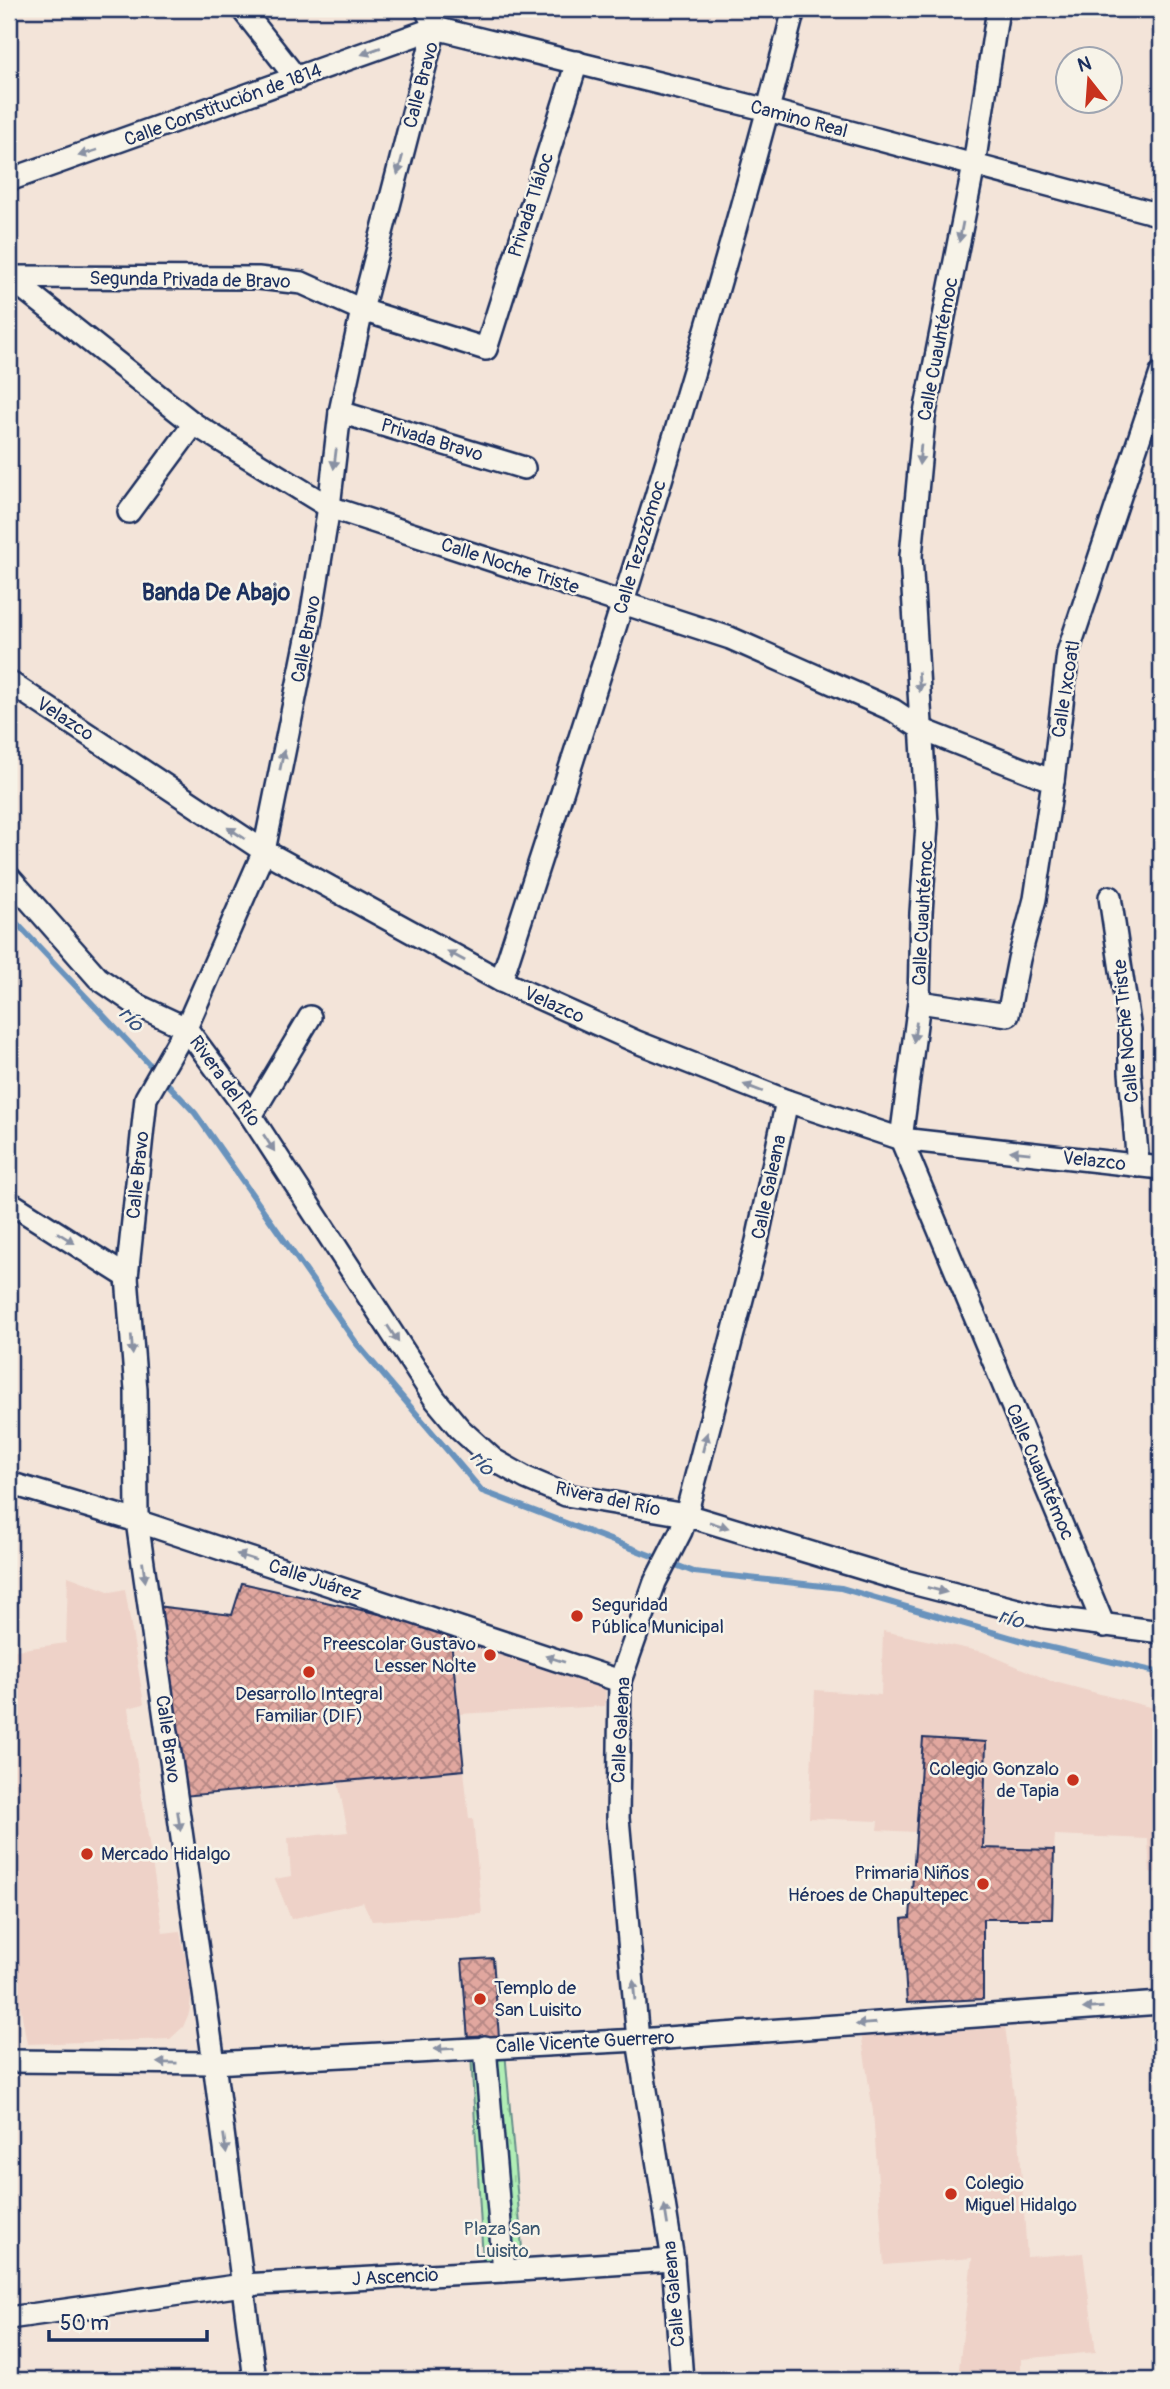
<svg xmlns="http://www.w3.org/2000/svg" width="1170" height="2389" viewBox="0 0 1170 2389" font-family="Pangolin,sans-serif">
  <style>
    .built { fill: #eed2c8 }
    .grass { fill: url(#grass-tufts); stroke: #668e8a; stroke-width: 2 }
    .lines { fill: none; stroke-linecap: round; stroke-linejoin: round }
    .stream { stroke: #6993bd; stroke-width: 6 }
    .building { fill: url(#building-cross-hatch); stroke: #1b2f5e; stroke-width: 2 }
    .minor-casing { stroke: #1b2f5e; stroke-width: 26 }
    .minor { stroke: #f7f3e8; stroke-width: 21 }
    .oneway { fill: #8991a3 }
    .poi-dot { fill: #c8321e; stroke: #f7f3e8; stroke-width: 2.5 }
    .labels { text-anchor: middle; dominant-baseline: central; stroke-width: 5; stroke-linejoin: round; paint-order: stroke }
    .street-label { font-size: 19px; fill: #1b2f5e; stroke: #f7f3e8 }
    .poi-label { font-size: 19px; fill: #1b2f5e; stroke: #f7f3e8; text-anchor: start }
    .park-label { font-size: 19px; fill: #39556f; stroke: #f7f3e8 }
    .water-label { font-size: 21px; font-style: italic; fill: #35507e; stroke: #f7f3e8 }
    .quarter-label { font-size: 23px; font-weight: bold; fill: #1b2f5e; stroke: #f7f3e8 }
  </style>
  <defs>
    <pattern id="grass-tufts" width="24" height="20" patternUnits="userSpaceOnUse" patternTransform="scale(1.75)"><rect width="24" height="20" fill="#b0eeb5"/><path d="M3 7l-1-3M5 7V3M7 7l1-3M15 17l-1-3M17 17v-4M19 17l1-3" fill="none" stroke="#97cc9e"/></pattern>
    <pattern id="building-cross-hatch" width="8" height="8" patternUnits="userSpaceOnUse" patternTransform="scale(1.75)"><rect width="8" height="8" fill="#e1a79f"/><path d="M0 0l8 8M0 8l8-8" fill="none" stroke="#b68885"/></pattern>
  </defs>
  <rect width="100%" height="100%" fill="#f3e4d9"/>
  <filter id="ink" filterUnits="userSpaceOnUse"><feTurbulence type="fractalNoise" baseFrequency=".0143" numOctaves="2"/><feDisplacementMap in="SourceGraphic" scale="14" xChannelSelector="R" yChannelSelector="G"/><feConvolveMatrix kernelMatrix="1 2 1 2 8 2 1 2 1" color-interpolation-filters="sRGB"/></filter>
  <g filter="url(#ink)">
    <g class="built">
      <polygon points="68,1576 111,1592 125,1589 144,1704 128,1708 163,1933 180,1931 192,1992 189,2013 183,2027 170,2039 27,2044 9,1941 9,1776 14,1776 9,1745 9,1651 66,1643"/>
      <polygon points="450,1630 606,1680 605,1706 458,1714"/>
      <polygon points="883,1631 983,1652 1051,1681 1161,1710 1161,1872 1150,1873 1148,1839 1055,1835 1054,1850 983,1848 986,1742 923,1738 916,1832 877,1830 878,1821 809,1818 815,1690 881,1695"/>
      <polygon points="464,1770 469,1819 473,1819 482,1914 372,1921 363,1902 291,1919 275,1879 291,1876 288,1838 348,1832 338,1782"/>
      <polygon points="1004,2018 1019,2136 1027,2257 1083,2253 1096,2352 1021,2359 1021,2374 958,2377 972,2258 884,2265 873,2112 861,2033"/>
    </g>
    <polygon class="grass" points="505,2051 523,2260 483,2261 471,2054"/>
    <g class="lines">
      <polyline class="stream" points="9,915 195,1113 357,1344 482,1491 694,1572 841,1588 1030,1643 1161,1673"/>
    </g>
    <g class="building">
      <polygon points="242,1583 450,1630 464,1770 183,1796 155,1606 232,1615"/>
      <polygon points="923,1738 986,1742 983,1848 1054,1850 1052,1919 983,1919 983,1999 907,2003 902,1919 910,1918"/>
      <polygon points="493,1958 499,2037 468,2040 462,1960"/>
    </g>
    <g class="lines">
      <g class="minor-casing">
        <g id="minor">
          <polyline points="242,9 297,79"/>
          <polyline points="998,9 974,165 924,418 911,556 927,824 921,913 919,1002 901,1139 1104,1626"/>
          <polyline points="435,28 768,110 1161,215"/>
          <polyline points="9,180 435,28"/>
          <polyline points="9,277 194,424 329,507 730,638 893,710 923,730 1053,781"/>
          <polyline points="9,277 258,278 302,283 362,310 486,349 577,62"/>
          <polyline points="340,412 524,468"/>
          <polyline points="129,512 194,424"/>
          <polyline points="9,682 264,851 501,981 637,1042 787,1101 901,1139 1161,1168"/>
          <polyline points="9,877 98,978 137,1005 186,1028 251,1116 435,1399 460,1429 494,1460 526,1478 566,1495 686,1515 904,1581 1045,1617 1161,1632"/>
          <polyline points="1110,897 1130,1030 1130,1072 1138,1166"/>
          <path d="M501,981C606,659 711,337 794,9"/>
          <polyline points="919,1002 1008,1015 1019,959 1035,899 1053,781 1068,652 1161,373"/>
          <polyline points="251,1116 310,1017"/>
          <polyline points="9,1202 127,1277"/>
          <polyline points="9,1483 137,1521 620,1681"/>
          <polyline points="485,2047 504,2271"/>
          <polyline points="9,2061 214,2063 638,2040 1161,2003"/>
          <polyline points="9,2318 243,2285 504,2271 673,2260"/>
          <polyline points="255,2380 214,2063 137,1521 136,1390 127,1277 146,1098 186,1028 264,851 309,629 329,507 340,412 362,310 435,28 426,9"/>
          <polyline points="682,2380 673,2260 638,2040 618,1818 620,1681 655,1582 681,1531 686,1515 757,1241 787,1101"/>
        </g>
      </g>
      <use href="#minor" class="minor"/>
    </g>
    <defs><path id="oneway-solid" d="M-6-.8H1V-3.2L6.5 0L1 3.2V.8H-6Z" transform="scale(1.75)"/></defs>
    <g class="oneway">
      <use href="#oneway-solid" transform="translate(371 51) rotate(160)"/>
      <use href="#oneway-solid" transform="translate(88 153) rotate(162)"/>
      <use href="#oneway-solid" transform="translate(400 165) rotate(105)"/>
      <use href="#oneway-solid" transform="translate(961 232) rotate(101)"/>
      <use href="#oneway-solid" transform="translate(920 455) rotate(95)"/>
      <use href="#oneway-solid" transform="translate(335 459) rotate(97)"/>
      <use href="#oneway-solid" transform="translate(919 682) rotate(86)"/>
      <use href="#oneway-solid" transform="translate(282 760) rotate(-78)"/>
      <use href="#oneway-solid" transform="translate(236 833) rotate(-147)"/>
      <use href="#oneway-solid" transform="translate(456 956) rotate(-151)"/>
      <use href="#oneway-solid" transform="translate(915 1032) rotate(98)"/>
      <use href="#oneway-solid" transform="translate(753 1088) rotate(-159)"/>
      <use href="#oneway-solid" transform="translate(269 1143) rotate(57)"/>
      <use href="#oneway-solid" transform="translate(1020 1152) rotate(-174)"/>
      <use href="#oneway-solid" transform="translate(66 1238) rotate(32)"/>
      <use href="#oneway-solid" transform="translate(393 1334) rotate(57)"/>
      <use href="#oneway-solid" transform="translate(132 1345) rotate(86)"/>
      <use href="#oneway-solid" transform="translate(705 1442) rotate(-76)"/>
      <use href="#oneway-solid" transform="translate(719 1525) rotate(17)"/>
      <use href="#oneway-solid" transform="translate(246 1557) rotate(-162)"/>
      <use href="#oneway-solid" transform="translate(144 1572) rotate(82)"/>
      <use href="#oneway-solid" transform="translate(937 1590) rotate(14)"/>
      <use href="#oneway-solid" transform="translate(555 1659) rotate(-162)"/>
      <use href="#oneway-solid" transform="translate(179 1821) rotate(82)"/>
      <use href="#oneway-solid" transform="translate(634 1990) rotate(-95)"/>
      <use href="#oneway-solid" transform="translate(1093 2008) rotate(176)"/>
      <use href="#oneway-solid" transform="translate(866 2024) rotate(176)"/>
      <use href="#oneway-solid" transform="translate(444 2049) rotate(177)"/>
      <use href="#oneway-solid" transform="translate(167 2063) rotate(-179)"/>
      <use href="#oneway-solid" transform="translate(225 2144) rotate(82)"/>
      <use href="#oneway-solid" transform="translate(666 2215) rotate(-99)"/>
    </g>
  </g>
  <g class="poi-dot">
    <circle cx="577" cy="1616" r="7"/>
    <circle cx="490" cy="1655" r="7"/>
    <circle cx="309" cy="1672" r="7"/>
    <circle cx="1073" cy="1780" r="7"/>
    <circle cx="87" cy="1854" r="7"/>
    <circle cx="983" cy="1884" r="7"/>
    <circle cx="480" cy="1999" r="7"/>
    <circle cx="951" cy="2194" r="7"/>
  </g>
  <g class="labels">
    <g class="street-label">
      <text transform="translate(421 85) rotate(-75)">Calle Bravo</text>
      <text transform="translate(223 105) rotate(-20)">Calle Constitución de 1814</text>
      <text transform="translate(799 119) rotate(15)">Camino Real</text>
      <text transform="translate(531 205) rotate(-72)">Privada Tláloc</text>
      <text transform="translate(190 280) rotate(1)">Segunda Privada de Bravo</text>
      <text transform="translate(938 349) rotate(-79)">Calle Cuauhtémoc</text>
      <text transform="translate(432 440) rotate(17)">Privada Bravo</text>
      <text transform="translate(640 547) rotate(-73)">Calle Tezozómoc</text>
      <text transform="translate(510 566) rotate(18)">Calle Noche Triste</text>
      <text transform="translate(306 639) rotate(-79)">Calle Bravo</text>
      <text transform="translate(1066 689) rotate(-81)">Calle Ixcoatl</text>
      <text transform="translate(65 719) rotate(33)">Velazco</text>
      <text transform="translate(923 913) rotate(-87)">Calle Cuauhtémoc</text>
      <text transform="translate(554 1005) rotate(24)">Velazco</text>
      <text transform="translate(1126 1031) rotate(-95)">Calle Noche Triste</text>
      <text transform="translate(225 1081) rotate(54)">Rivera del Río</text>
      <text transform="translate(1094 1161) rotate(6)">Velazco</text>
      <text transform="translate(138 1175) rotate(-84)">Calle Bravo</text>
      <text transform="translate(769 1187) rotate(-78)">Calle Galeana</text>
      <text transform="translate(1040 1472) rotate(67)">Calle Cuauhtémoc</text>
      <text transform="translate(608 1499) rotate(12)">Rivera del Río</text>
      <text transform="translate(315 1580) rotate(18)">Calle Juárez</text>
      <text transform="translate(621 1730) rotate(-87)">Calle Galeana</text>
      <text transform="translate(168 1739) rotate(82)">Calle Bravo</text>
      <text transform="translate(585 2042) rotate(-3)">Calle Vicente Guerrero</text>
      <text transform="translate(395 2277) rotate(-3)">J Ascencio</text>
      <text transform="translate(674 2294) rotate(-95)">Calle Galeana</text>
    </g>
    <g class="poi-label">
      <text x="591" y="1605">Seguridad<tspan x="591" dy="22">Pública Municipal</tspan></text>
      <text x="476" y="1644" text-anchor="end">Preescolar Gustavo<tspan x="476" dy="22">Lesser Nolte</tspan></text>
      <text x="309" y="1694" text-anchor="middle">Desarrollo Integral<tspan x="309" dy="22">Familiar (DIF)</tspan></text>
      <text x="1059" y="1769" text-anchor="end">Colegio Gonzalo<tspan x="1059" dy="22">de Tapia</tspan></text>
      <text x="101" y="1854">Mercado Hidalgo</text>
      <text x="969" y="1873" text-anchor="end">Primaria Niños<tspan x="969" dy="22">Héroes de Chapultepec</tspan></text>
      <text x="494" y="1988">Templo de<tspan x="494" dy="22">San Luisito</tspan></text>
      <text x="965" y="2183">Colegio<tspan x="965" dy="22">Miguel Hidalgo</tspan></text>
    </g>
    <g class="park-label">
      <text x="502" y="2229">Plaza San<tspan x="502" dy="22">Luisito</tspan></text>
    </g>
    <g class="water-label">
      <text transform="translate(131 1019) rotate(47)">río</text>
      <text transform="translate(482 1463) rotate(48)">río</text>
      <text transform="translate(1011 1619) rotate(16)">río</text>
    </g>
    <g class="quarter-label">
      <text x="216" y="592">Banda De Abajo</text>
    </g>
  </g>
  <rect width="1170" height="2389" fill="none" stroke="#f7f3e8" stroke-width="35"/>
  <rect x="18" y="18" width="1135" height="2354" fill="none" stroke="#1b2f5e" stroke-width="2.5" filter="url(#ink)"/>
  <g transform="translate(1089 80) rotate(343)"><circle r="33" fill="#f7f3e8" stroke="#9fa5b1" stroke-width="2"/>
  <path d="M0-5L12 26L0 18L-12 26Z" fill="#c8321e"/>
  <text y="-10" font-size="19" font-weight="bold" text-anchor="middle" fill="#1b2f5e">N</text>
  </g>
  <path d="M49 2330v10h158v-10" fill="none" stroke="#1b2f5e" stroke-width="3.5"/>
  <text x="60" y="2330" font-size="21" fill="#1b2f5e" stroke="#f7f3e8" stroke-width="5" paint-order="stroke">50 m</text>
</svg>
